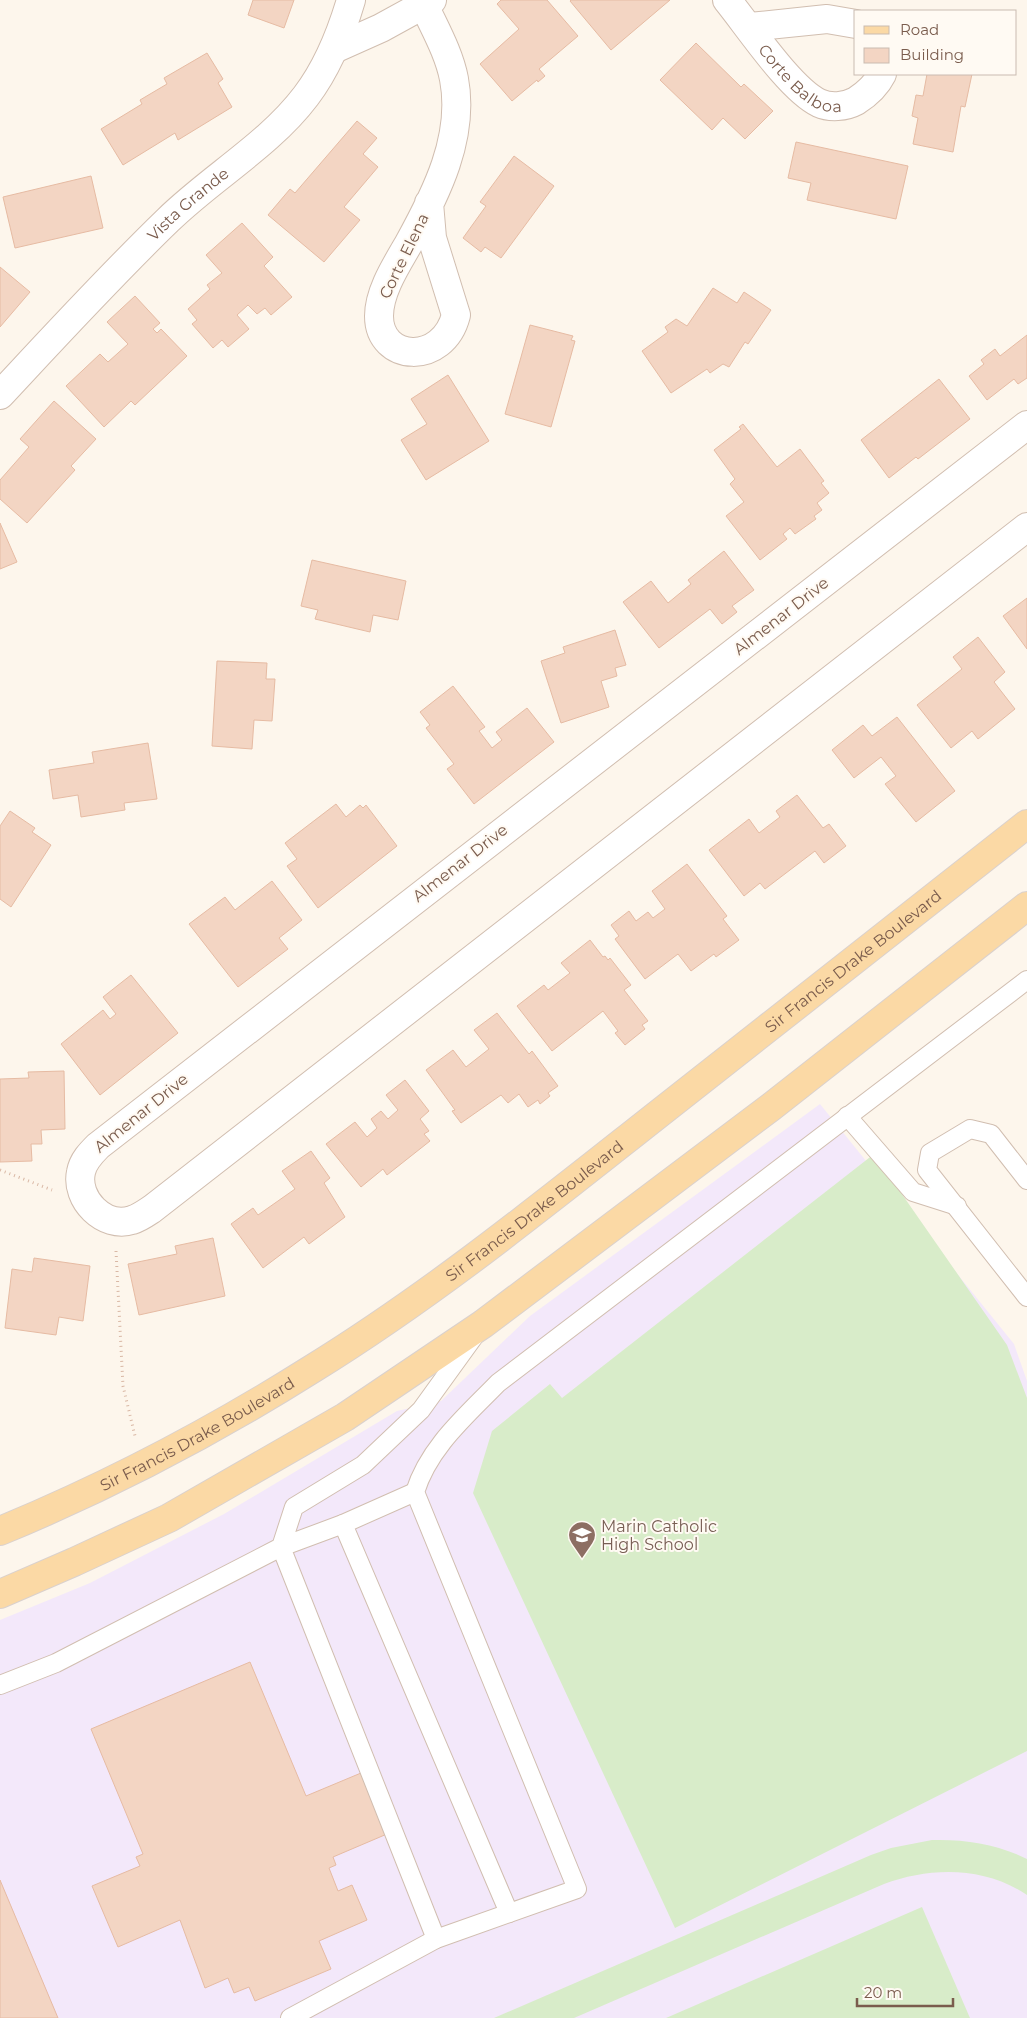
<svg xmlns="http://www.w3.org/2000/svg" width="1027" height="2018" viewBox="0 0 1027 2018" font-family="Montserrat,sans-serif">
  <style>
    .education { fill: #f3e8fa }
    .garden { fill: #d8ecc9 }
    .building { fill: #f3d5c3; stroke: #e6bba3 }
    .lines { fill: none; stroke-linecap: round; stroke-linejoin: round }
    .service-casing { stroke: #d1beb0; stroke-width: 20 }
    .minor-casing { stroke: #d1beb0; stroke-width: 30 }
    .primary-casing { stroke: #dad1cd; stroke-width: 30 }
    .path { stroke: #d9b8a5; stroke-width: 3; stroke-dasharray: 1 4; stroke-linecap: butt }
    .service { stroke: #fff; stroke-width: 18 }
    .minor { stroke: #fff; stroke-width: 28 }
    .primary { stroke: #fbd9a5; stroke-width: 28 }
    .labels { text-anchor: middle; dominant-baseline: central; stroke-width: 4; stroke-linejoin: round; paint-order: stroke }
    .street-label { font-size: 16px; fill: #7a5c4d; stroke: #fffaf3 }
    .education-label { font-size: 16px; fill: #785e54; stroke: #fffaf3; text-anchor: start }
  </style>
  <rect width="100%" height="100%" fill="#fdf6ec"/>
  <polygon class="education" points="820,1104 1014,1344 1027,1381 1027,2018 0,2018 0,1620 90,1583 224,1514 397,1411 441,1401 530,1316"/>
  <g class="garden">
    <polygon points="874,1154 1007,1345 1027,1398 1027,1751 675,1928 473,1493 492,1431 550,1384 562,1398"/>
    <path d="M932,1840C965,1839 997,1844 1027,1859V1895C984,1866 930,1867 884,1884L574,2018H494L871,1855L891,1848Z"/>
    <polygon points="922,1907 970,2018 666,2018"/>
  </g>
  <g class="building">
    <polygon points="253,0 294,0 284,28 248,15"/>
    <polygon points="501,0 547,0 578,36 539,69 545,76 538,82 537,80 512,101 480,64 519,29 497,4"/>
    <polygon points="571,0 670,0 611,50 570,1"/>
    <polygon points="696,43 741,87 744,84 773,111 745,139 723,118 712,130 660,80"/>
    <polygon points="207,53 223,79 218,83 232,107 178,140 175,133 123,165 101,129 142,104 140,100 167,84 164,78"/>
    <polygon points="924,74 972,74 965,107 961,106 953,152 913,144 918,118 912,116 916,95 923,96 927,74"/>
    <polygon points="357,121 377,138 363,154 378,167 344,207 360,220 324,262 268,215 290,189 295,193"/>
    <polygon points="796,142 908,166 896,219 807,200 811,183 788,178"/>
    <polygon points="514,156 554,186 501,258 485,247 481,252 463,238 486,206 480,202"/>
    <polygon points="91,176 103,228 15,248 3,197"/>
    <polygon points="242,223 273,257 264,266 292,297 271,315 265,308 257,314 248,305 237,315 249,329 228,347 222,340 213,348 192,324 197,320 188,309 210,289 207,285 222,273 206,255"/>
    <polygon points="0,267 30,292 0,327"/>
    <polygon points="713,288 737,303 744,292 771,310 748,344 745,342 729,367 723,364 710,373 707,369 671,393 642,351 668,332 665,327 676,319 687,326"/>
    <polygon points="135,296 160,323 153,329 157,333 161,329 187,356 135,405 131,401 104,427 66,386 100,354 108,362 128,344 107,322"/>
    <polygon points="530,325 573,336 571,340 575,341 551,427 505,414"/>
    <polygon points="1027,335 1027,378 1018,384 1014,379 987,400 969,376 984,364 981,360 995,349 1000,356"/>
    <polygon points="448,375 489,441 426,480 401,440 427,424 411,399"/>
    <polygon points="939,379 970,419 918,459 916,457 889,478 861,440"/>
    <polygon points="54,401 96,439 71,466 75,470 27,523 0,499 0,480 29,447 20,439"/>
    <polygon points="743,424 777,467 800,449 824,481 821,483 829,493 817,503 822,510 814,516 816,519 795,534 790,528 783,534 787,539 760,560 726,516 744,502 730,484 735,479 714,450 741,429 739,427"/>
    <polygon points="0,523 17,562 0,569"/>
    <polygon points="724,551 754,590 732,606 737,612 722,624 710,609 659,648 623,602 651,581 668,603 691,584 688,580"/>
    <polygon points="312,560 406,581 398,620 373,615 370,632 315,619 318,610 301,606"/>
    <polygon points="1027,598 1027,649 1003,616"/>
    <polygon points="615,630 626,665 615,668 617,676 601,681 609,707 561,723 541,661 565,653 563,647"/>
    <polygon points="978,637 1005,672 994,682 1015,709 978,739 972,731 951,748 917,705 962,669 953,657"/>
    <polygon points="217,661 267,663 266,679 275,679 272,721 254,720 252,749 212,746"/>
    <polygon points="453,686 485,727 479,731 492,748 502,740 496,732 527,708 554,742 474,804 447,769 454,764 426,728 430,725 420,712"/>
    <polygon points="897,717 955,791 916,822 885,784 896,776 881,757 854,778 832,750 863,725 872,736"/>
    <polygon points="148,743 157,799 124,803 125,810 81,817 78,795 53,799 49,770 94,763 92,752"/>
    <polygon points="797,795 823,828 829,824 846,846 824,863 815,851 765,889 760,883 744,896 709,850 749,819 759,833 780,817 776,811"/>
    <polygon points="336,804 346,817 360,805 363,808 366,805 397,846 318,908 287,866 297,859 285,843"/>
    <polygon points="10,811 35,828 32,832 51,845 11,907 0,899 0,826"/>
    <polygon points="687,864 727,916 723,919 739,940 716,957 714,954 691,971 678,954 645,979 615,939 619,936 611,925 629,911 636,921 648,912 653,918 665,909 652,891"/>
    <polygon points="272,881 302,920 279,938 288,949 238,987 189,924 225,897 235,910"/>
    <polygon points="590,940 603,957 605,956 608,960 610,958 631,985 624,990 648,1021 642,1025 645,1029 625,1045 615,1033 618,1031 603,1011 552,1051 517,1006 544,985 548,990 570,973 561,963"/>
    <polygon points="131,975 178,1033 100,1095 61,1044 103,1010 110,1019 116,1014 103,997"/>
    <polygon points="497,1013 529,1054 532,1051 558,1086 548,1093 550,1096 540,1104 538,1100 528,1107 519,1094 508,1103 501,1095 461,1123 452,1111 455,1110 426,1070 453,1050 466,1067 489,1049 474,1030"/>
    <polygon points="64,1071 65,1129 41,1130 42,1144 31,1144 32,1161 0,1162 0,1079 29,1078 28,1072"/>
    <polygon points="405,1080 429,1111 420,1119 429,1131 424,1134 430,1141 387,1175 383,1169 361,1187 326,1144 355,1122 367,1137 377,1128 371,1119 381,1111 388,1119 398,1110 386,1095"/>
    <polygon points="311,1151 330,1178 324,1183 345,1217 309,1244 304,1237 263,1268 231,1224 253,1208 258,1215 295,1189 282,1171"/>
    <polygon points="213,1238 225,1296 139,1315 128,1264 177,1254 175,1246"/>
    <polygon points="34,1258 90,1266 83,1321 59,1317 56,1335 5,1328 12,1269 32,1272"/>
    <polygon points="250,1662 306,1796 361,1773 387,1834 333,1857 336,1865 329,1868 338,1891 352,1885 367,1920 319,1941 331,1969 255,2001 249,1987 234,1993 228,1978 205,1988 180,1920 118,1947 92,1886 140,1866 136,1857 143,1854 91,1729"/>
    <polygon points="0,1880 58,2018 0,2018"/>
  </g>
  <g class="lines">
    <g class="service-casing">
      <g id="service">
        <polyline points="847,1116 913,1192 957,1206"/>
        <polyline points="1027,1180 991,1134 970,1129 930,1153 927,1170 1027,1297"/>
        <polyline points="415,1492 343,1524 281,1547 436,1939"/>
        <polyline points="343,1524 509,1913"/>
        <polyline points="0,1685 56,1663 281,1547 294,1507 363,1465 421,1410 473,1338"/>
        <path d="M290,2018L436,1939L577,1889L415,1492C429,1447 466,1416 498,1383L1027,980"/>
      </g>
    </g>
    <g class="minor-casing">
      <g id="minor">
        <path id="s1" d="M727,0C749,27 790,89 819,103C830,108 845,107 856,101C867,94 876,86 882,74"/>
        <path d="M424,5C435,29 449,53 454,79C465,137 436,194 409,243C397,264 379,291 379,316C379,362 443,366 456,315L432,238L429,203"/>
        <polyline points="750,27 827,19 856,24"/>
        <polyline points="334,49 381,28 432,0"/>
        <path id="s2" d="M0,395C55,336 110,276 168,220C212,177 269,145 306,96C328,67 341,34 351,0"/>
        <path d="M1027,425L98,1146C91,1153 83,1161 81,1172C75,1199 104,1229 132,1220C139,1218 146,1213 152,1209L1027,527"/>
      </g>
    </g>
    <g class="primary-casing">
      <g id="primary">
        <path id="s3" d="M0,1531C109,1486 212,1432 312,1369C435,1293 548,1201 661,1112C783,1016 905,920 1027,824"/>
        <polyline points="0,1594 74,1562 169,1518 345,1417 483,1324 771,1107 1027,906"/>
      </g>
    </g>
    <g class="path">
      <polyline points="0,1170 52,1190"/>
      <polyline points="116,1251 123,1386 135,1436"/>
    </g>
    <use href="#service" class="service"/>
    <use href="#minor" class="minor"/>
    <use href="#primary" class="primary"/>
  </g>
  <defs>
    <g id="school-pin" transform="scale(1.4375)"><path d="M0 17L-7.5 6A9.5 9.5 0 1 1 7.5 6Z" fill="#8d6e63" stroke="#fffaf3"/><path d="M0-5L7-2L0 1L-7-2ZM-4 1L0 2.5L4 1V4Q0 6-4 4Z" fill="#fff"/></g>
  </defs>
  <g fill-rule="evenodd">
    <use href="#school-pin" x="582" y="1535"/>
  </g>
  <g class="labels">
    <g class="street-label">
      <text stroke="none"><textPath href="#s1" startOffset="110">Corte Balboa</textPath></text>
      <text stroke="none"><textPath href="#s2" startOffset="268">Vista Grande</textPath></text>
      <text transform="translate(404 256) rotate(-64)">Corte Elena</text>
      <text transform="translate(781 616) rotate(-38)">Almenar Drive</text>
      <text transform="translate(460 863) rotate(-38)">Almenar Drive</text>
      <text stroke="none"><textPath href="#s3" startOffset="1030">Sir Francis Drake Boulevard</textPath></text>
      <text transform="translate(141 1113) rotate(-39)">Almenar Drive</text>
      <text stroke="none"><textPath href="#s3" startOffset="625">Sir Francis Drake Boulevard</textPath></text>
      <text stroke="none"><textPath href="#s3" startOffset="220">Sir Francis Drake Boulevard</textPath></text>
    </g>
    <g class="education-label">
      <text x="601" y="1526">Marin Catholic<tspan x="601" dy="18">High School</tspan></text>
    </g>
  </g>
  <rect x="854" y="10" width="162" height="65" fill="#fffaf3" stroke="#cabbb1"/>
  <rect x="864" y="26" width="25" height="8" fill="#fbd9a5" stroke="#cabbb1"/>
  <text x="900" y="35" font-size="15" fill="#7a5c4d">Road</text>
  <rect x="864" y="48" width="25" height="15" fill="#f3d5c3" stroke="#cabbb1"/>
  <text x="900" y="60" font-size="15" fill="#7a5c4d">Building</text>
  <path d="M857 1998v8h96v-8" fill="none" stroke="#7a5c4d" stroke-width="2.5"/>
  <text x="864" y="1998" font-size="15" fill="#7a5c4d" stroke="#fffaf3" stroke-width="4" paint-order="stroke">20 m</text>
</svg>
